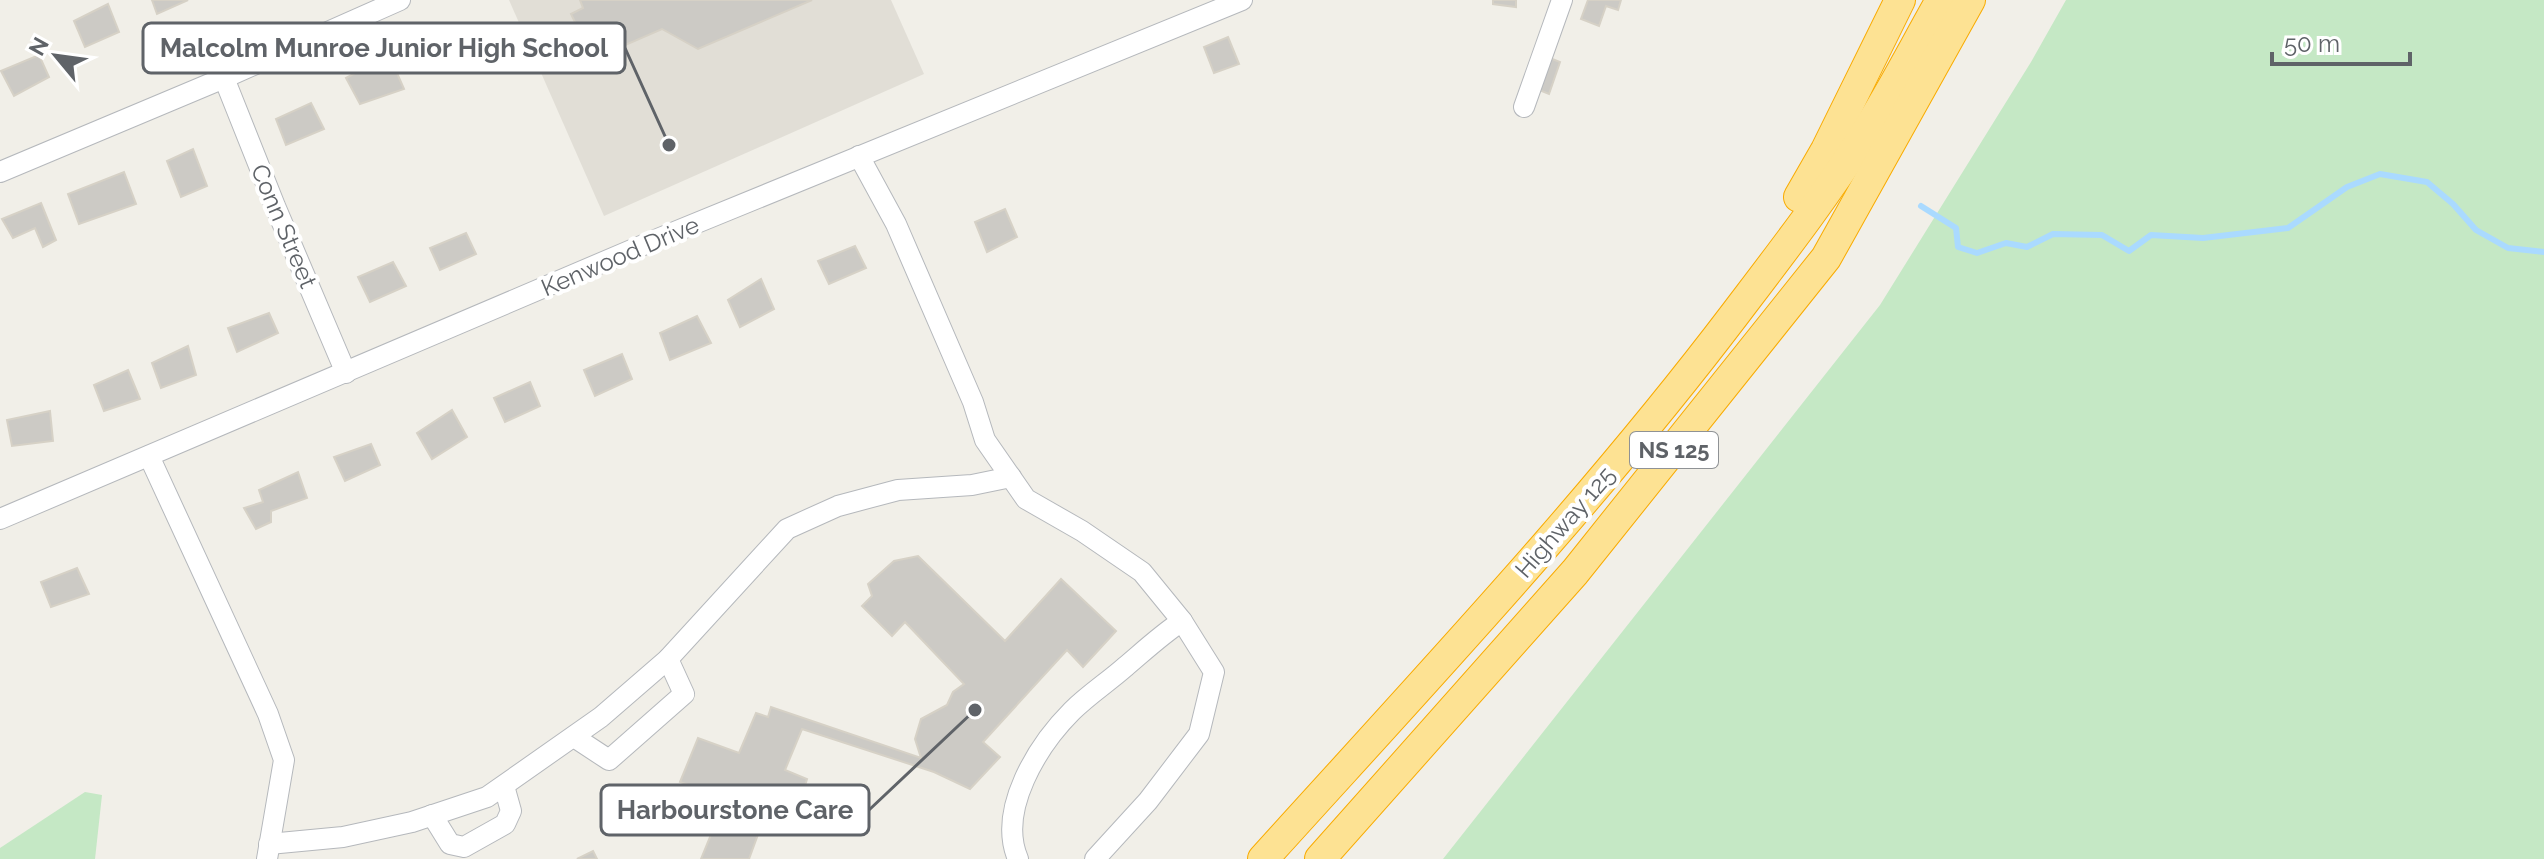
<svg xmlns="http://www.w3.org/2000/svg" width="2544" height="859" viewBox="0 0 2544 859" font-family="Raleway,sans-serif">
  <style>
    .education { fill: #e1ded6 }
    .green { fill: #c5e8c5 }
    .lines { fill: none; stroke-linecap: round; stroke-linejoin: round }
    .stream { stroke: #aadaff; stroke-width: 6 }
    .building { fill: #cccac5; stroke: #d6d1c6; stroke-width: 2 }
    .minor-casing { stroke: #b5b8bc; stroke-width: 22 }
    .highway-casing { stroke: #f9ab00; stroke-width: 32 }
    .minor { stroke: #fff; stroke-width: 20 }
    .highway { stroke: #fde293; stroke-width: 30 }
    .labels { text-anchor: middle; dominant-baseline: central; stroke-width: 8; stroke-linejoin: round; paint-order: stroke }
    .shield { fill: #fff; stroke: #8f9295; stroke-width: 2 }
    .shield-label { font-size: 22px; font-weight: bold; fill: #5f6368 }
    .street-label { font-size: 24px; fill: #5f6368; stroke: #fff }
    .leader { fill: none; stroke: #5f6368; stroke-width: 3 }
    .callout-dot { fill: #5f6368; stroke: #fff; stroke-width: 3 }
    .callout { fill: #fff; stroke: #5f6368; stroke-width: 3 }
    .callout-label { font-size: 26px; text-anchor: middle; font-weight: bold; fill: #5f6368 }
  </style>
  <rect width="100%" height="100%" fill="#f1efe8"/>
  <polygon class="education" points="509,0 891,0 924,74 604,216"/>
  <g class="green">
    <polygon points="2066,0 2544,0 2544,859 1443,859 1880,305 2031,62"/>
    <polygon points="85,792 102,795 95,859 0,859 0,848"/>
  </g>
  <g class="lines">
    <polyline class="stream" points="1921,206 1956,228 1958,247 1977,253 2006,243 2027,247 2053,234 2102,235 2129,251 2151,235 2203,238 2288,228 2347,187 2380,174 2427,182 2453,204 2476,230 2508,248 2544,252"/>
  </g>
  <g class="building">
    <polygon points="152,0 188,0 157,14"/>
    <polygon points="580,0 812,0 698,49 662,29 593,59 571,14 583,8"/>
    <polygon points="1493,0 1516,0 1516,7 1493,4"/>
    <polygon points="1588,0 1621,0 1618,10 1606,6 1599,26 1581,19"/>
    <polygon points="108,4 119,32 85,47 74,21"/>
    <polygon points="1228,37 1239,64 1214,73 1204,47"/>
    <polygon points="39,55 49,77 14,96 1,71"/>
    <polygon points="389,55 404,89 360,104 346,78"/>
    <polygon points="1545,56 1560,62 1549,94 1534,88"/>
    <polygon points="311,103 324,129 286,145 276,119"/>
    <polygon points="193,149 207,186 181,197 167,161"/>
    <polygon points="124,172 136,204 79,224 68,194"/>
    <polygon points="41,203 56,240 43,247 35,228 13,238 2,219"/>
    <polygon points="1005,209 1017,237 987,252 975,222"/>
    <polygon points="466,233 476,254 440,270 430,248"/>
    <polygon points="855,246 866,268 829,284 818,261"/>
    <polygon points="393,262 406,286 370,302 358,277"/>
    <polygon points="761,279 774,309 740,327 728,300"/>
    <polygon points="269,313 278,333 237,352 228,328"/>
    <polygon points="697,316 711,343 670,360 660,333"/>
    <polygon points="188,346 196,375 161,388 152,363"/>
    <polygon points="622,354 632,379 595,396 584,370"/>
    <polygon points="128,370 140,399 104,411 94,385"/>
    <polygon points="530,382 540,406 505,422 494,398"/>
    <polygon points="452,410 467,437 432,459 417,433"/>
    <polygon points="50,411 53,441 12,446 7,420"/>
    <polygon points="371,444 380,465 345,481 334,457"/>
    <polygon points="298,472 307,498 271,511 271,522 256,529 244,508 263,502 259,490"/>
    <polygon points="918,556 1005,641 1061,579 1116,631 1083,667 1067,650 983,742 1000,757 970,789 934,772 802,729 785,770 807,779 795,818 767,810 749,859 701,859 726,798 680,782 698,738 739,753 756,713 768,717 771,707 921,758 915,739 921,719 947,705 953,692 964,684 905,622 892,636 862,606 872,596 868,584 894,561"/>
    <polygon points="77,568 89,594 51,607 41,582"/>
    <polygon points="593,851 597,859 577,859"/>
  </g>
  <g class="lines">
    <g class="minor-casing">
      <g id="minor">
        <polyline points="224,78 275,206 346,373"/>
        <polyline points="1524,107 1562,0"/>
        <polyline points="859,156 896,224 973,402 985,440 1026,499 1082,531 1142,572 1182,621 1214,672 1199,734 1148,801 1095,859"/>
        <polyline points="0,172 224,78 400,0"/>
        <polyline points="149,456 268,714 284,760 267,859"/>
        <polyline points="0,519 655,240 1242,0"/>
        <polyline points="574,737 609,760 684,694 668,659"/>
        <polyline points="432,815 450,844 464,847 505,824 511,811 504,786"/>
        <polyline points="269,844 343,837 412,822 487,797 601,717 668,659 787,529 838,506 898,490 972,485 1011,477"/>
        <path d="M1018,859C997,810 1038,745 1072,711C1088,695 1108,682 1125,667C1144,651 1161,635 1182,621"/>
      </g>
    </g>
    <g class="highway-casing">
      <g id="highway">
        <polyline points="1799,197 1826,150 1900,0"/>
        <path d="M1263,859C1424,681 1590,505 1735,314C1779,256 1824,198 1863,137C1891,93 1915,46 1941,0"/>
        <polyline points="1320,859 1575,572 1826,258 1970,0"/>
      </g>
    </g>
    <use href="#minor" class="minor"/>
    <use href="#highway" class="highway"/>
  </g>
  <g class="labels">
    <rect class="shield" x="1630" y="432" width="88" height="36" rx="6"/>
    <g class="shield-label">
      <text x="1674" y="450">NS 125</text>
    </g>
    <g class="street-label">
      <text transform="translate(284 226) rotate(67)">Conn Street</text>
      <text transform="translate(620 256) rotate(-23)">Kenwood Drive</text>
      <text transform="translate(1565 522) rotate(-49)">Highway 125</text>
    </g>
  </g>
  <path class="leader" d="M669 145L625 48M975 710L869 810"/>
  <g class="callout-dot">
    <circle cx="669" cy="145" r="8"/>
    <circle cx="975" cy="710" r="8"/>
  </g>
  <g class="callout">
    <rect x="143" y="23" width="482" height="50" rx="8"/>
    <rect x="601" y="785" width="268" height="50" rx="8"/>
  </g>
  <g class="callout-label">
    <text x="384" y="57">Malcolm Munroe Junior High School</text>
    <text x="735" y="819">Harbourstone Care</text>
  </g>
  <g transform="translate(56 56) rotate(299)" stroke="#ffffff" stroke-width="6" paint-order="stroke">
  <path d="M0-6L14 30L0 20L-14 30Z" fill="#5f6368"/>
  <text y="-12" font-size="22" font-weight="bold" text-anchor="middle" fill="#5f6368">N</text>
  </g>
  <path d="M2272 52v12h138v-12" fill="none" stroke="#5f6368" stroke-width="4"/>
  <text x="2284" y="52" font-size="24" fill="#5f6368" stroke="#ffffff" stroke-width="6" paint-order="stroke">50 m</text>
</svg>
